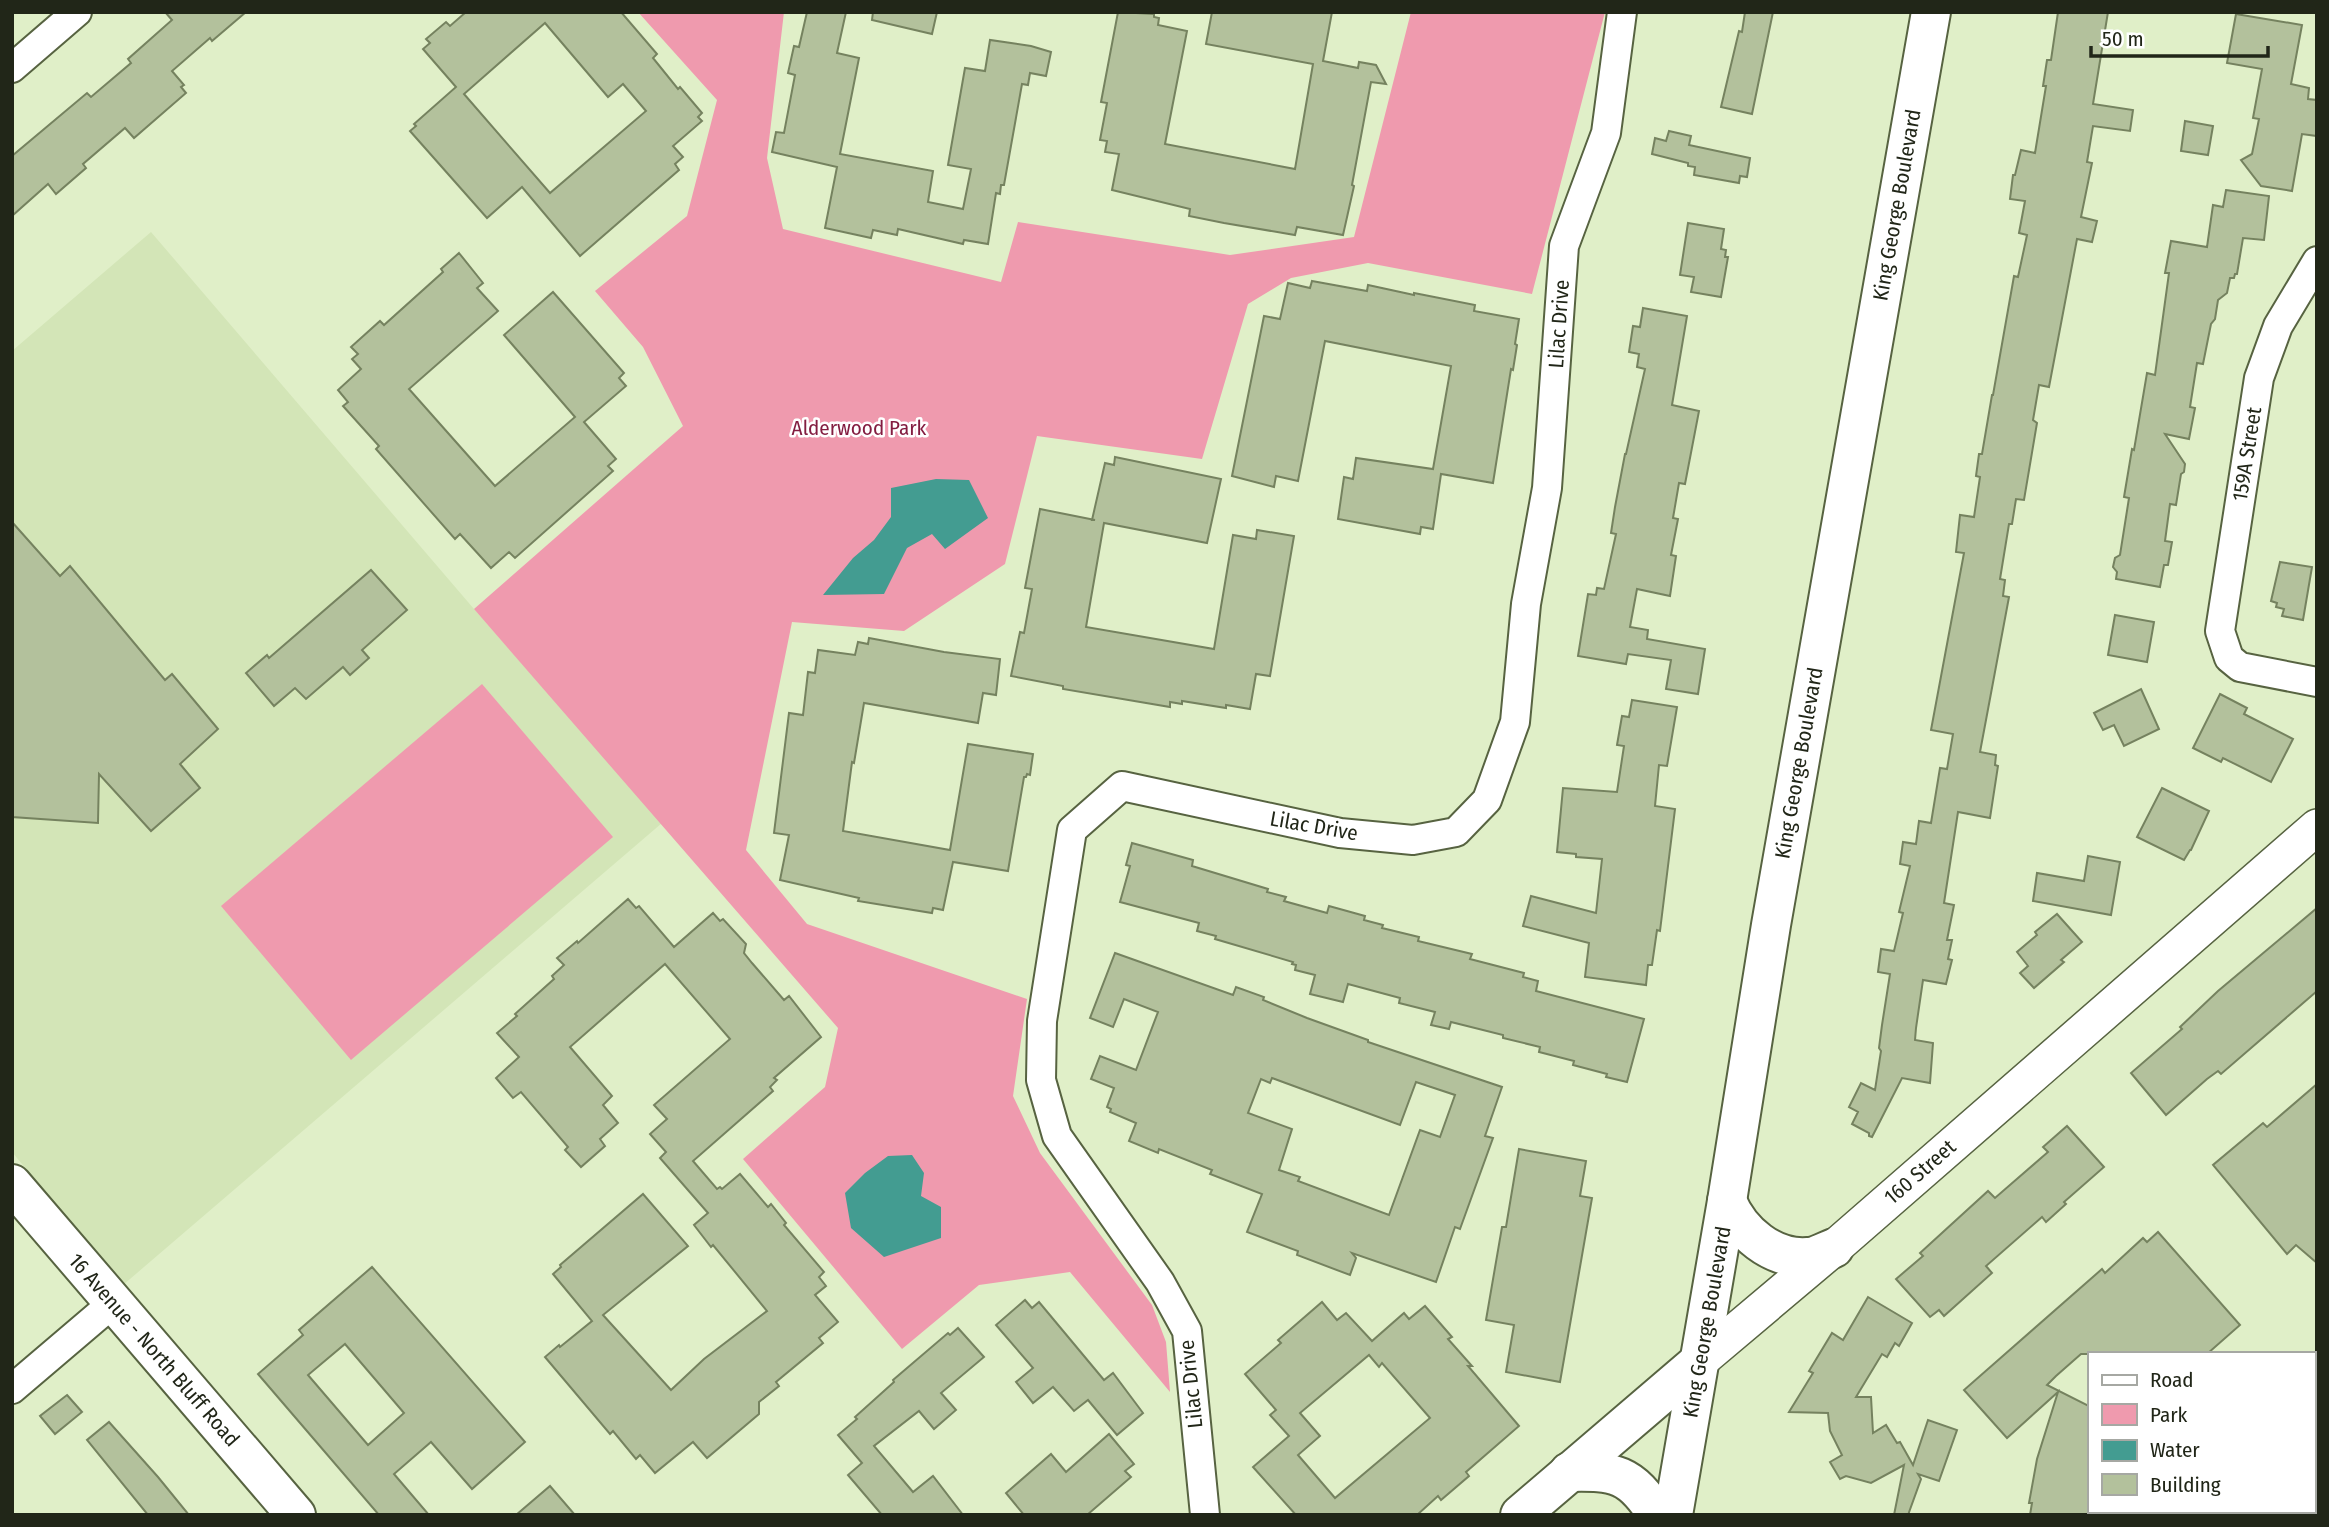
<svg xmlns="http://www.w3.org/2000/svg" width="2329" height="1527" viewBox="0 0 2329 1527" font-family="'Fira Sans Condensed',sans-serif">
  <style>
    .built { fill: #d3e5b7 }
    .green { fill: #ef9aae }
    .water { fill: #439c91 }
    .building { fill: #b3c19c; stroke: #75825f; stroke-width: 2; fill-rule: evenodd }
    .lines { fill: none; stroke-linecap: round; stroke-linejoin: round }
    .minor-casing { stroke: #576341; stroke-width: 32 }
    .tertiary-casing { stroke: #576341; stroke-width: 38 }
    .secondary-casing { stroke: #576341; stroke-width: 42 }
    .primary-casing { stroke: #576341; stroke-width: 42 }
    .minor { stroke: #fff; stroke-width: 28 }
    .tertiary { stroke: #fff; stroke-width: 35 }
    .secondary { stroke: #fff; stroke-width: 38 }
    .primary { stroke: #fff; stroke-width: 38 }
    .labels { text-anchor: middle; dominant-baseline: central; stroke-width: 5; stroke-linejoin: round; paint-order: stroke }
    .street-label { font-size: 21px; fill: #212618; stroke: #fff }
    .park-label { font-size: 21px; fill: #831d41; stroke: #fff }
  </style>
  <rect width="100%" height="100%" fill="#e0efc8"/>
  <polygon class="built" points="151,232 474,609 662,823 123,1285 12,1152 12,351"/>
  <g class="green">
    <polygon points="638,12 784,12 767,158 783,229 1001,282 1018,222 1230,255 1354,237 1411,12 1605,12 1532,294 1368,263 1291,278 1248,304 1202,459 1037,436 1005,564 904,631 792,622 746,850 807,924 1027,999 1013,1096 1040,1153 1152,1305 1166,1342 1170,1392 1070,1272 979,1285 902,1349 743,1159 825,1087 838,1028 474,609 683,426 643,347 595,291 687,216 717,100"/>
    <polygon points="482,684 613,837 351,1060 221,906"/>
  </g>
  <g class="water">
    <polygon points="936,479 969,480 988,518 945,549 932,534 907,548 884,594 823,595 853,558 874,540 891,517 891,488"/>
    <polygon points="912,1155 924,1173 921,1196 941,1207 941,1238 884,1257 851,1228 845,1193 865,1173 888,1156"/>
  </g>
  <g class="building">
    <polygon points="165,12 246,12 212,41 210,38 172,71 184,85 181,87 186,93 134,138 125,128 83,164 86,168 56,194 48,184 12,216 12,156 87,93 91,97 131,63 128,59 172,20"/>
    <path d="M466,12H621L657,54L653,58L678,89L680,87L702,113L698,117L702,121L673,146L683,157L675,164L679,170L580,256L522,187L487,218L410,131L416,126L414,124L456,87L423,49L430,43L426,39L446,22L450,26ZM545,23L608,97L623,84L646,111L550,193L464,94Z"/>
    <polygon points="807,12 846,12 837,53 859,58 840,154 933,171 928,202 963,209 971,169 948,165 965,68 985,71 990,40 1031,46 1051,52 1046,76 1030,73 1028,85 1022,84 1004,185 1001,185 1000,194 996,193 988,244 964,240 963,244 898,229 897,235 873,230 871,238 825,228 837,167 772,152 776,132 784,133 795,75 788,73 794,46 799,47"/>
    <polygon points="873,12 937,12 932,34 872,20"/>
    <polygon points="1118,12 1154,14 1154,17 1159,18 1158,25 1187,31 1165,144 1295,169 1313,64 1206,44 1212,12 1332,12 1323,61 1358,68 1359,62 1376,65 1386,84 1371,82 1352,185 1354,186 1343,235 1297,227 1295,235 1224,223 1189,216 1190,209 1112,190 1119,154 1105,152 1107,141 1100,140 1107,103 1101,102"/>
    <polygon points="1745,12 1773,12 1752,114 1721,107 1739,31 1742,32"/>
    <polygon points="2058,12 2108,12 2093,104 2133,110 2130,131 2093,126 2087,162 2092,163 2081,217 2097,221 2092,242 2077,239 2049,387 2039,385 2033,420 2037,423 2024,500 2016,499 2012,524 2009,524 2000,579 2005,580 2003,596 2009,597 1980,752 1996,755 1995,765 1998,766 1990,818 1958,812 1944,903 1954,905 1947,940 1952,940 1948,959 1952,960 1946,984 1923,980 1916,1028 1915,1040 1933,1043 1930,1083 1902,1078 1872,1137 1869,1136 1869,1133 1852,1124 1858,1112 1849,1107 1861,1083 1875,1090 1881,1051 1879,1048 1882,1025 1890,974 1878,972 1881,949 1894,951 1903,913 1899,912 1910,866 1900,864 1903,842 1916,844 1919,821 1931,823 1940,768 1947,769 1953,734 1931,730 1964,553 1956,552 1960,515 1974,517 1980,477 1976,476 1979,454 1982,454 1992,395 1993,395 2014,276 2018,277 2027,235 2019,233 2025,201 2010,199 2013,175 2015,175 2021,150 2035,153 2046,86 2043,86 2047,60 2051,60"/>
    <polygon points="2236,14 2302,25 2291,84 2309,88 2308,99 2317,100 2317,136 2302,134 2292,191 2261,186 2241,160 2252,154 2259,119 2253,118 2262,69 2227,63"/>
    <polygon points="2185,121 2213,126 2208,155 2181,151"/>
    <polygon points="1669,131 1691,136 1689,145 1750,158 1747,177 1740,176 1739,183 1694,175 1695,167 1688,166 1688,163 1652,154 1655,138 1666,141"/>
    <polygon points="2226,190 2269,196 2264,240 2243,238 2237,274 2235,274 2234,278 2230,278 2227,293 2218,300 2215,319 2211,324 2203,364 2197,363 2190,407 2195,408 2189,439 2165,434 2185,464 2184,472 2181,474 2176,505 2170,504 2165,541 2172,542 2168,565 2164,565 2160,587 2116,579 2117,572 2113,567 2115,558 2120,555 2129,498 2124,497 2132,449 2134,450 2147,373 2155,375 2169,273 2165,273 2171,241 2207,247 2213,205 2223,207"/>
    <polygon points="1688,223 1724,229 1721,249 1726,250 1725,257 1728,257 1721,297 1691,292 1694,277 1680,275"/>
    <polygon points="459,253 483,283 477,288 498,311 409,389 495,486 575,417 504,335 553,292 624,373 619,378 626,386 584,422 616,459 608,466 613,471 515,558 509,552 491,568 460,534 455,539 376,449 379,446 343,406 348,402 338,390 361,369 352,359 358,354 351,347 380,321 384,325 443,272 441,269"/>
    <polygon points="1312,281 1367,291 1368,285 1414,295 1414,293 1475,305 1474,311 1519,319 1515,344 1517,345 1513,370 1511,369 1493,483 1441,474 1433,529 1421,527 1420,534 1338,519 1344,477 1353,479 1356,458 1433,469 1451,366 1325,341 1298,481 1276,476 1274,487 1232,476 1264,316 1280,319 1288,283 1310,288"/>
    <polygon points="1643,308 1687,316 1672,405 1699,411 1685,484 1679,483 1673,518 1678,519 1671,555 1676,556 1670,596 1637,589 1630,627 1648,630 1647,639 1705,649 1698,694 1666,689 1671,660 1628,654 1626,664 1578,656 1588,594 1596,595 1597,588 1604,589 1616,534 1611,533 1615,507 1625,454 1626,454 1645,369 1637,367 1639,354 1629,352 1633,326 1640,327"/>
    <polygon points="1115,457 1221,479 1207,543 1104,523 1086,627 1214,649 1233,535 1256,539 1257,530 1294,536 1270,676 1256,674 1250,709 1226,705 1226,708 1182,701 1182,704 1170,702 1170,707 1063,689 1063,686 1011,676 1020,632 1024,633 1032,589 1025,588 1040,509 1095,520 1092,520 1105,463 1114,465"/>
    <polygon points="12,522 60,576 70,566 165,680 172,674 218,729 180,764 200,788 151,831 99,774 98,823 12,817"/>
    <polygon points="2280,562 2312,567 2303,620 2282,616 2284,609 2276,607 2277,603 2271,601"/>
    <polygon points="371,570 407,610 362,650 369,658 350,675 343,667 306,699 295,688 274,706 246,673 267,655 269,658"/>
    <polygon points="2115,615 2154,622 2147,662 2108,655"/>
    <polygon points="869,638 944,652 1000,659 996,695 983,693 978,723 864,703 854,763 852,762 843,831 950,850 968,744 1033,754 1030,775 1027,774 1026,777 1024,777 1008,871 953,862 943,910 933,908 932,913 858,901 859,898 780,880 789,835 774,833 789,713 803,715 808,672 815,673 818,650 855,655 858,642 868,644"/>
    <polygon points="2141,689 2159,729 2124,746 2114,725 2103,730 2094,713"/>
    <polygon points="2220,694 2247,708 2244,714 2293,739 2271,782 2223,758 2221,762 2193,748"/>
    <polygon points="1632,700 1677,707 1667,766 1659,765 1655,806 1675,809 1660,931 1657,930 1652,965 1648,965 1646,985 1585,977 1589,943 1523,926 1531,896 1596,913 1602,859 1576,857 1576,854 1557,852 1563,788 1617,792 1624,746 1617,745 1622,716 1629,717"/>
    <polygon points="2162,788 2209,811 2191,850 2190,850 2184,860 2137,837"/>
    <polygon points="1132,843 1193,860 1192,866 1268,889 1267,892 1286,897 1284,901 1327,913 1329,906 1365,916 1364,920 1383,925 1382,928 1419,937 1418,941 1472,954 1470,959 1524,973 1523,977 1538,981 1536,991 1644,1019 1627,1082 1606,1077 1607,1074 1573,1065 1574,1061 1539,1052 1540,1047 1503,1038 1503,1035 1451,1022 1449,1029 1431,1025 1435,1012 1399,1003 1400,998 1348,984 1343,1002 1310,994 1315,975 1295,970 1296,965 1292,964 1293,962 1215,939 1216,936 1197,931 1199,923 1120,902 1130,866 1126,865"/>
    <polygon points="2088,856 2120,862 2111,915 2033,901 2037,873 2084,881"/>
    <polygon points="628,899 636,908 639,906 674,947 713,913 720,921 723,919 746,944 744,953 752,963 784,1000 789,996 821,1037 774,1078 777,1080 770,1087 773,1091 693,1161 717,1189 720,1187 722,1189 740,1174 768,1207 771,1204 786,1223 784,1225 824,1272 819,1277 826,1286 815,1295 838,1322 819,1338 823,1343 776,1382 779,1386 759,1402 759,1414 707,1458 693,1442 655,1473 640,1455 636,1459 613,1431 610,1434 545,1357 559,1345 560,1347 592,1321 553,1274 561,1267 560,1265 643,1194 688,1246 603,1315 671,1390 704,1359 767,1311 713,1245 711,1247 694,1225 708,1213 660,1158 666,1152 650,1134 667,1119 654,1105 730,1039 665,964 570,1047 612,1096 603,1105 618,1123 600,1139 605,1146 581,1167 565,1150 568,1147 521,1092 513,1098 496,1078 519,1057 497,1033 517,1016 515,1014 554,979 552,976 564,965 557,958 577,941 578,943"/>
    <polygon points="2317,908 2317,991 2221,1074 2218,1071 2207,1079 2166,1115 2131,1073 2182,1029 2180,1027 2218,991"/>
    <polygon points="2057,914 2082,942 2061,960 2064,962 2034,988 2020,973 2028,966 2017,952 2037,935 2035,932"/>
    <path d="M1115,953L1233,995L1236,987L1264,997L1263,1000L1307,1018L1368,1040V1042L1502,1087L1485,1136L1493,1138L1460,1229L1455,1227L1436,1282L1352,1253L1356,1258L1350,1275L1297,1255L1298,1251L1247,1232L1262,1194L1210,1174L1212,1170L1159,1149L1158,1153L1129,1141L1136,1123L1110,1112L1111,1109L1107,1107L1114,1088L1091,1079L1100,1056L1136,1070L1158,1012L1124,999L1113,1027L1090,1018ZM1272,1078L1400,1125L1416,1082L1455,1095L1440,1137L1420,1130L1389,1215L1298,1181L1300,1177L1279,1170L1292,1129L1248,1113L1261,1079L1270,1083Z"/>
    <polygon points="2317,1084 2317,1263 2296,1245 2287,1254 2213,1165 2263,1123 2267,1127"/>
    <polygon points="2067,1126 2104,1167 2064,1202 2066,1204 2046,1222 2042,1217 1986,1266 1992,1273 1944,1316 1939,1310 1930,1317 1896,1279 1923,1256 1920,1253 1988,1191 1995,1198 2048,1152 2043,1147"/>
    <polygon points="1519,1149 1586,1161 1580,1196 1592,1198 1560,1382 1506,1372 1514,1325 1486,1320 1502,1227 1506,1227"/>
    <polygon points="2158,1232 2240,1325 2207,1354 2081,1354 2056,1376 2047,1385 2089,1406 2089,1515 2030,1515 2032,1503 2029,1503 2037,1459 2058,1392 2007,1438 1964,1390 2102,1269 2105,1273 2143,1238 2147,1242"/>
    <path d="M372,1267L525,1442L472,1489L431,1442L394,1474L429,1515H379L258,1374L303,1335L299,1330ZM345,1344L404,1413L368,1445L308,1375Z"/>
    <polygon points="1868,1297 1912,1323 1899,1346 1895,1343 1887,1357 1882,1354 1856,1397 1871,1397 1873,1433 1886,1425 1897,1443 1900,1442 1913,1465 1928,1420 1957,1430 1939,1481 1918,1474 1921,1479 1908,1515 1894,1515 1904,1465 1871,1483 1846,1476 1840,1479 1830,1462 1842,1455 1830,1431 1828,1413 1789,1412 1813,1373 1809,1371 1832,1333 1843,1340"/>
    <polygon points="1025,1300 1032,1308 1039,1302 1104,1380 1113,1373 1143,1413 1117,1435 1088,1400 1074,1411 1053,1387 1033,1403 1016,1382 1033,1368 996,1325"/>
    <path d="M1322,1302L1337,1320L1346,1313L1372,1341L1404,1313L1409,1319L1425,1306L1452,1337L1448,1339L1472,1366H1468L1519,1426L1466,1472L1469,1476L1441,1500L1438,1496L1417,1515H1296L1253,1467L1289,1436L1270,1415L1276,1410L1245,1374L1281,1343L1278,1340ZM1369,1355L1379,1367L1382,1363L1430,1418L1335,1498L1298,1455L1320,1436L1300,1413Z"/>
    <polygon points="958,1328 984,1357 941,1393 956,1410 934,1429 919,1411 874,1446 913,1492 933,1476 963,1515 882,1515 848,1475 862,1463 838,1435 857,1419 855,1417 894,1382 893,1380 948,1333 950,1335"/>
    <polygon points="67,1395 82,1412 55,1434 40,1416"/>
    <polygon points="109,1422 158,1477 189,1515 148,1515 87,1440"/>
    <polygon points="1109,1434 1134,1464 1125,1471 1131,1477 1087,1515 1024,1515 1006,1493 1051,1454 1066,1472"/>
    <polygon points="550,1486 575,1515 516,1515"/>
  </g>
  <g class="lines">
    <g class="minor-casing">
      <g id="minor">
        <polyline points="12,68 77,12"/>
        <polyline points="2317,261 2278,326 2259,378 2220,631 2229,658 2240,667 2317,682"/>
        <polyline points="12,1389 113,1303"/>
        <polyline points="1205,1515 1187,1331 1160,1282 1057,1136 1041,1080 1042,1021 1072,830 1122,786 1340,833 1413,840 1456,832 1487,800 1515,722 1526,604 1547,488 1564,246 1606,133 1622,12"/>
      </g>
    </g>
    <g class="tertiary-casing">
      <polyline id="tertiary" points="1700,1361 1834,1248 2317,827"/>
    </g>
    <g class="secondary-casing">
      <g id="secondary">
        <polyline points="12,1184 296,1515"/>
        <polyline points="1520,1515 1700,1361"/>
      </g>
    </g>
    <g class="primary-casing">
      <g id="primary">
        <path d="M1727,1201C1740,1232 1772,1260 1808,1257C1816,1257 1826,1251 1834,1248"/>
        <path d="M1569,1472C1615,1471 1631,1473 1657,1515"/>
        <polyline points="1673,1515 1727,1201 1771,925 1931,12"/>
      </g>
    </g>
    <use href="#minor" class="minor"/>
    <use href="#tertiary" class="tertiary"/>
    <use href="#secondary" class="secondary"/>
    <use href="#primary" class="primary"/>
  </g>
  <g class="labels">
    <g class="street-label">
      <text transform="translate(1897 205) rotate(-80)">King George Boulevard</text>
      <text transform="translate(1559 324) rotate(-86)">Lilac Drive</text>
      <text transform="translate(2247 454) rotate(-81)">159A Street</text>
      <text transform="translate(1799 763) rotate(-80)">King George Boulevard</text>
      <text transform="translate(1314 826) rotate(10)">Lilac Drive</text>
      <text transform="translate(1920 1172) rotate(-41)">160 Street</text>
      <text transform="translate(1707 1322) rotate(-80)">King George Boulevard</text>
      <text transform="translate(154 1350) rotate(49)">16 Avenue - North Bluff Road</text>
      <text transform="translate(1191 1384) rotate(-96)">Lilac Drive</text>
    </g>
    <g class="park-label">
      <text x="859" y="428">Alderwood Park</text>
    </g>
  </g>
  <rect width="2329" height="1527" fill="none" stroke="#212618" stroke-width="28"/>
  <rect x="2088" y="1352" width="228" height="161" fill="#ffffff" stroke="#a6a8a3" stroke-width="2"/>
  <rect x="2102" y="1375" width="35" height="10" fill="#ffffff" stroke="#a6a8a3" stroke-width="2"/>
  <text x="2150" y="1387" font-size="21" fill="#212618">Road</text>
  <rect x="2102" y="1404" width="35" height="21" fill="#ef9aae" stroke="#a6a8a3" stroke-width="2"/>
  <text x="2150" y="1422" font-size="21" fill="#212618">Park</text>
  <rect x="2102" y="1440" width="35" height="21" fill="#439c91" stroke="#a6a8a3" stroke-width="2"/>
  <text x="2150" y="1457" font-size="21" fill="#212618">Water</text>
  <rect x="2102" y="1474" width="35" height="21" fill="#b3c19c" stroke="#a6a8a3" stroke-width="2"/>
  <text x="2150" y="1492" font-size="21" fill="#212618">Building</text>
  <path d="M2091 46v10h177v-10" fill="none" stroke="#212618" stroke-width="3.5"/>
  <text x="2102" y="46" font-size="21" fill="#212618" stroke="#ffffff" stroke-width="5" paint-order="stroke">50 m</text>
</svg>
